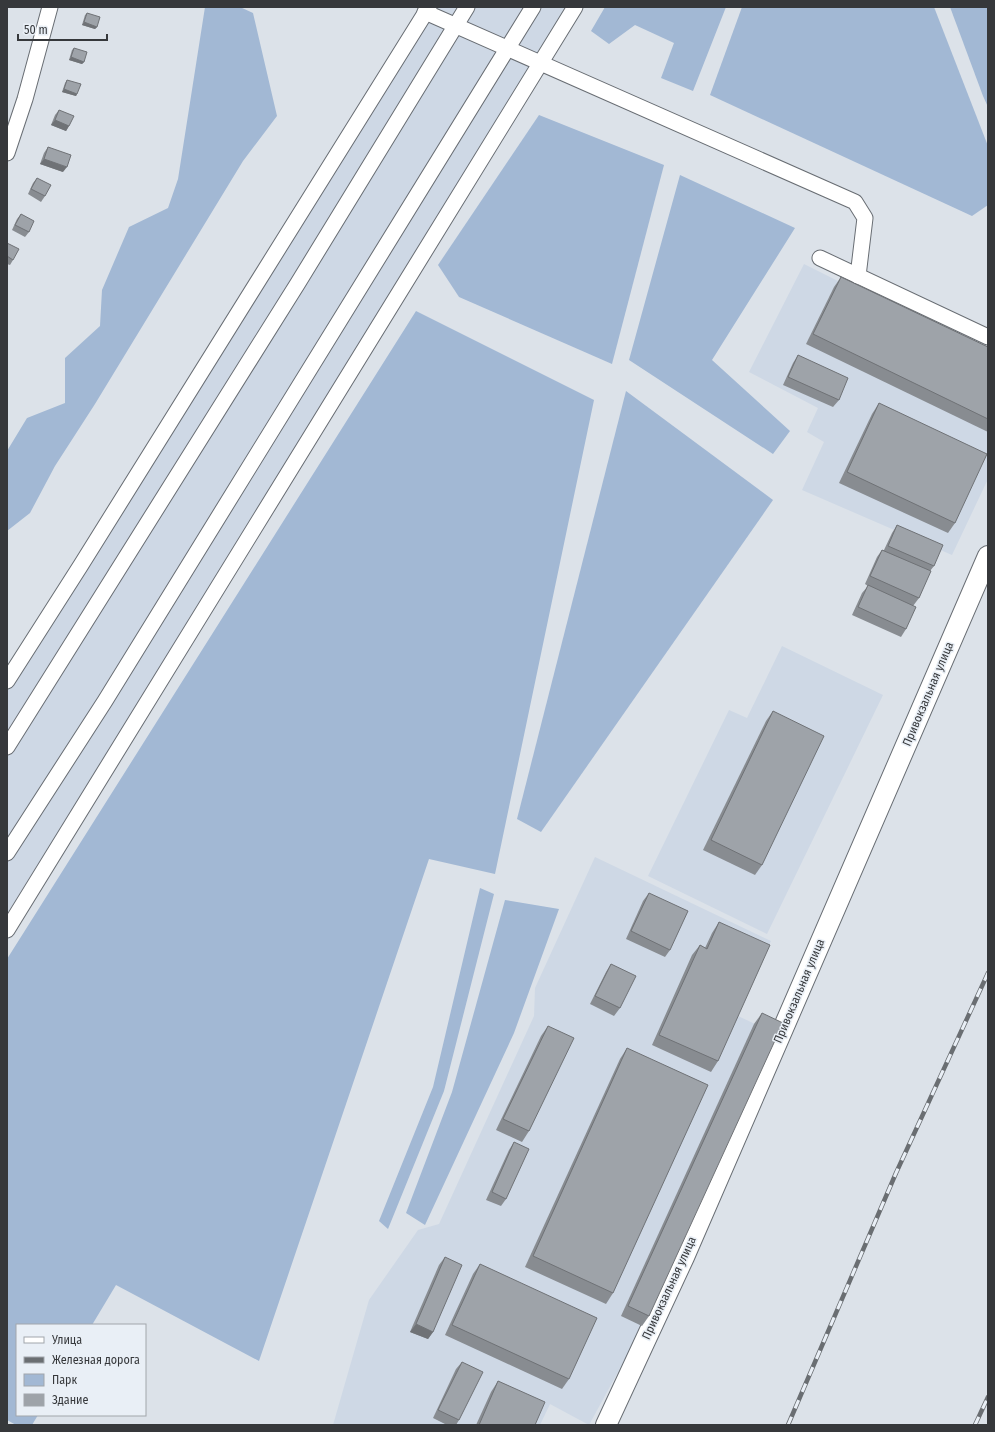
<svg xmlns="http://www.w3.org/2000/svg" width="995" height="1432" viewBox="0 0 995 1432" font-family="'Fira Sans Condensed',sans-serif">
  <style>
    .built { fill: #ced8e5 }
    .green { fill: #a2b8d4 }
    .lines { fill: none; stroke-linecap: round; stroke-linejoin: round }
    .minor-casing { stroke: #686d73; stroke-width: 17 }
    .major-casing { stroke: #686d73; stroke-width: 22 }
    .minor { stroke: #fff; stroke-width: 15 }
    .major { stroke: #fff; stroke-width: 20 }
    .rail-casing { stroke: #6a6e72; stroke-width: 4.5 }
    .rail { stroke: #e9eff6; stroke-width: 3; stroke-dasharray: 9; stroke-linecap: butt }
    .wall { fill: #888c91 }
    .shaded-wall { fill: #6f7276 }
    .building { fill: #9ea3a9; stroke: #6f7276 }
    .labels { text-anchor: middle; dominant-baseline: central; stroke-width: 3; stroke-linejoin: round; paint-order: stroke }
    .street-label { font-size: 12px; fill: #36383b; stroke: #e9eff6 }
  </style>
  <rect width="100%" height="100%" fill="#dce2e9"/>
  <g class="built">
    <polygon points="423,7 569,7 7,914 7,678"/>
    <polygon points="804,264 988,356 988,479 952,555 802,490 824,442 807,432 818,408 749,372"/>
    <polygon points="782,646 883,695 767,934 648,876 729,710 747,718"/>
    <polygon points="595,857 771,941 736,1015 774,1033 642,1328 589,1425 550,1404 540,1425 333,1425 369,1300 418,1230 439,1224 534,1016 535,988"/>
  </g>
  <g class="green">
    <polygon points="205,7 240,7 253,13 277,116 243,161 95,404 55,466 30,513 7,531 7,451 27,418 65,403 65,358 100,326 102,290 129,227 168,208 178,179"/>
    <polygon points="605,7 726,7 693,91 661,78 674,43 635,25 609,44 591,31"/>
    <polygon points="742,7 934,7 988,146 988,205 972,216 710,95"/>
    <polygon points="950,7 988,7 988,107 983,96"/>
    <polygon points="539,115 664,165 612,364 459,297 438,265"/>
    <polygon points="680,175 795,228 712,360 790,431 773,454 629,360"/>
    <polygon points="416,311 594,400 495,874 429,859 259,1361 116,1285 92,1325 17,1325 17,1415 38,1415 32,1425 16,1425 7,1420 7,959"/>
    <polygon points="626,391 773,500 541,832 517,819"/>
    <polygon points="480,888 494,894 444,1091 388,1229 379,1221 433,1087"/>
    <polygon points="505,900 559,909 514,1033 425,1225 406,1213 452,1092"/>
  </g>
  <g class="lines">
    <g class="minor-casing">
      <g id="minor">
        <polyline points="425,12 855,202 865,218 858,276"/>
        <polyline points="7,153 25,99 50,7"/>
        <polyline points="820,258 988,337"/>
        <polyline points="7,681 81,565 429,7"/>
        <polyline points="7,747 298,283 467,7"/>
        <polyline points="7,853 105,701 533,7"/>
        <polyline points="7,930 575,7"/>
      </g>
    </g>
    <g class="major-casing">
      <polyline id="major" points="606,1425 684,1257 988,556"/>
    </g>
    <use href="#minor" class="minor"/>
    <use href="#major" class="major"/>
    <g class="rail-casing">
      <g id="rail">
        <polyline points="788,1425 896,1173 988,973"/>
        <polyline points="975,1425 988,1397"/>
      </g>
    </g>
    <use href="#rail" class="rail"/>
  </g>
  <g class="wall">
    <polygon points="87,13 97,27 95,29 82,25 85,15"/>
    <polygon points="74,48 84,62 82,64 69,60 72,50"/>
    <polygon points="67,80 77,94 76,96 62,92 65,83"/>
    <polygon points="59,110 69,126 66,131 51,125 55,115"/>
    <polygon points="48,147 63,172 40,164 44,153"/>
    <polygon points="37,178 45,196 41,202 28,194 33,183"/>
    <polygon points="21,214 29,232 25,237 12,230 17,219"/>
    <polygon points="7,243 13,260 10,265 7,264"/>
    <polygon points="841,277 988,347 988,432 806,344 834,287"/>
    <polygon points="798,355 839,400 833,407 783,385 793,363"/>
    <polygon points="879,403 955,523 948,533 839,483 872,414"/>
    <polygon points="897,525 934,566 930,571 919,598 913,606 906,629 901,637 852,615 862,593 868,586 865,584 877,557 882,550 884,550 892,533"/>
    <polygon points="773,711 762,865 755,875 703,850 766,721"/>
    <polygon points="649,893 670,950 665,957 626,939 643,901"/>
    <polygon points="719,922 718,1061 711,1072 652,1045 692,955 700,945 705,948 712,933"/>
    <polygon points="611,964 620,1008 614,1016 590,1004 606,972"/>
    <polygon points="762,1013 649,1316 642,1326 621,1316 754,1024"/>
    <polygon points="548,1026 529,1131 522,1142 496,1130 541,1036"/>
    <polygon points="627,1048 613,1293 606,1304 525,1267 620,1059"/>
    <polygon points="514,1142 506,1199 501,1206 486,1200 509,1150"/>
    <polygon points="445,1257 433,1332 428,1339 410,1332 439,1265"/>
    <polygon points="480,1264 569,1379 562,1389 445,1335 473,1274"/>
    <polygon points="462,1362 459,1420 456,1425 447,1425 433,1418 456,1369"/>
    <polygon points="498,1381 535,1425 476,1425 491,1392"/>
  </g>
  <g class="shaded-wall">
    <polygon points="84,22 97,27 95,29 82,25"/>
    <polygon points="71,57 84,62 82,64 69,60"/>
    <polygon points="64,89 77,94 76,96 62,92"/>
    <polygon points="55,120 69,126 66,131 51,125"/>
    <polygon points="44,159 67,167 63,172 40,164"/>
    <polygon points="416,1324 433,1332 428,1339 410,1332"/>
  </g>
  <g class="building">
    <polygon points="87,13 100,17 97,27 84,22"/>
    <polygon points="74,48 87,52 84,62 71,57"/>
    <polygon points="67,80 81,84 77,94 64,89"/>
    <polygon points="59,110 74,116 69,126 55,120"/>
    <polygon points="48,147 71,155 67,167 44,159"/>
    <polygon points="37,178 51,185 45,196 31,189"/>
    <polygon points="21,214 34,221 29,232 15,225"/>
    <polygon points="7,243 19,249 13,260 7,256"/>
    <polygon points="841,277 988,347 988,419 813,334"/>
    <polygon points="798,355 848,378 839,400 788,377"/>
    <polygon points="879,403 987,454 955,523 847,472"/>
    <polygon points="897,525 943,545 934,566 888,546"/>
    <polygon points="882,550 931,571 919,598 870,576"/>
    <polygon points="868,585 916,607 906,629 858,607"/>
    <polygon points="773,711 824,736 762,865 711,840"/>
    <polygon points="649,893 688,911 670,950 631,931"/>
    <polygon points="719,922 770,945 718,1061 659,1035 700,945 707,949"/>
    <polygon points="611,964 636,976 620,1008 595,996"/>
    <polygon points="762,1013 783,1023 649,1316 628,1306"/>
    <polygon points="548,1026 574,1038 529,1131 503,1119"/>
    <polygon points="627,1048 708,1085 613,1293 533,1256"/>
    <polygon points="514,1142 529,1149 506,1199 492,1192"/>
    <polygon points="445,1257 462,1265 433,1332 416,1324"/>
    <polygon points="480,1264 597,1318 569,1379 452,1325"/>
    <polygon points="462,1362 483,1372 459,1420 438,1410"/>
    <polygon points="498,1381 545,1402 535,1425 479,1425"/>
  </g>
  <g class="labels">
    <g class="street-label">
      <text transform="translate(928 694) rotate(-67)">Привокзальная улица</text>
      <text transform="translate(799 991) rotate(-67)">Привокзальная улица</text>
      <text transform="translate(669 1288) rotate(-65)">Привокзальная улица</text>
    </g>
  </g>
  <rect width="995" height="1432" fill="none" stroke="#36383b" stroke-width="16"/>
  <rect x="16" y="1324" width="130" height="92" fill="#e9eff6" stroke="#a1a6ab"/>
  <rect x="24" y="1337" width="20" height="6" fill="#ffffff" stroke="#a1a6ab"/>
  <text x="52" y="1344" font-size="12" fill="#36383b">Улица</text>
  <rect x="24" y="1357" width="20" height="6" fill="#6a6e72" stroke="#a1a6ab"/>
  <text x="52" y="1364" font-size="12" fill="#36383b">Железная дорога</text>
  <rect x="24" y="1374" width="20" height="12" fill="#a2b8d4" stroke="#a1a6ab"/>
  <text x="52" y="1384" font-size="12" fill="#36383b">Парк</text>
  <rect x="24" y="1394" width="20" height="12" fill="#9ea3a9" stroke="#a1a6ab"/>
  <text x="52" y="1404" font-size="12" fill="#36383b">Здание</text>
  <path d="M18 34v6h89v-6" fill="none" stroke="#36383b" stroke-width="2"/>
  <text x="24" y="34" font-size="12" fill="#36383b" stroke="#e9eff6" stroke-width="3" paint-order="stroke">50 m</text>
</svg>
